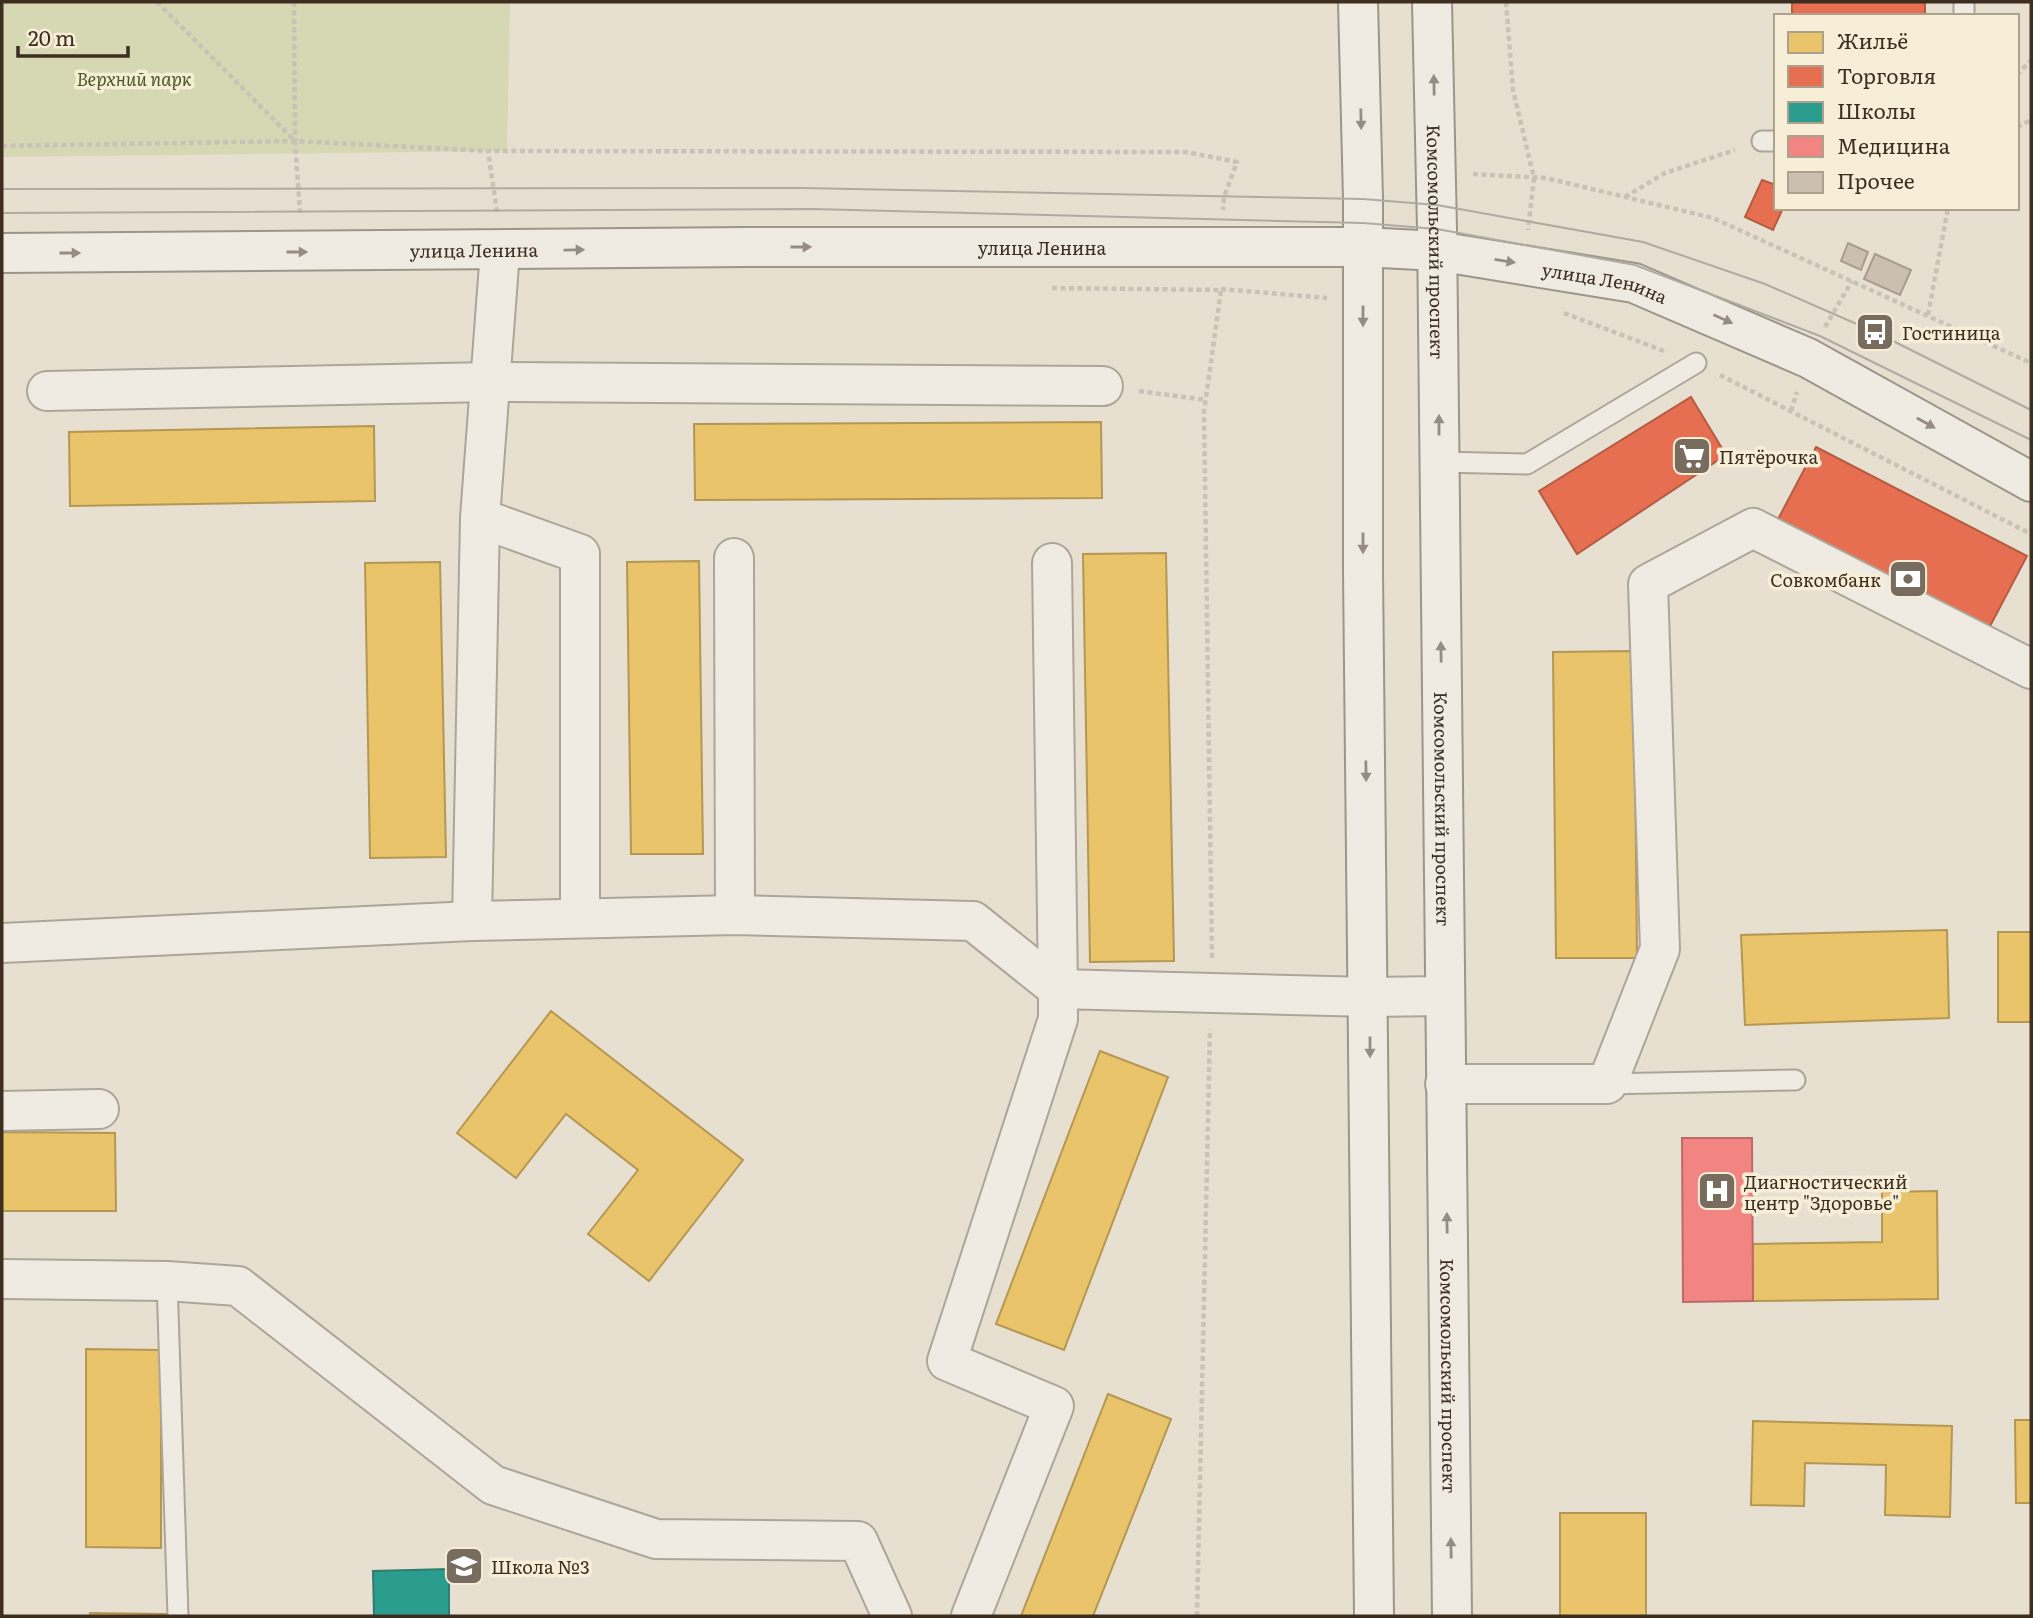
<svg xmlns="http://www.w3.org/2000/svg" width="2033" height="1618" viewBox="0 0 2033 1618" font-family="Literata,serif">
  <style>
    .green { fill: #d6d7b3 }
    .homes { fill: #e9c46a; stroke: #b59754; stroke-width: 2 }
    .shops { fill: #e76f51; stroke: #b45c42; stroke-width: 2 }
    .schools { fill: #2a9d8f; stroke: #307c6e; stroke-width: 2 }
    .health { fill: #f28482; stroke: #bc6a65; stroke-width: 2 }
    .building { fill: #cbbfb2; stroke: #a89c90; stroke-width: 2 }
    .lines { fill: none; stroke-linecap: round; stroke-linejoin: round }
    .lane-casing { stroke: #ada599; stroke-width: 23 }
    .street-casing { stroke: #ada599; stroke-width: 42 }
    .secondary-casing { stroke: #9c958a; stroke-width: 42 }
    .path { stroke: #c8c2b9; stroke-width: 4.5; stroke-dasharray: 5 3.5; stroke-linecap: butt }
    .lane { stroke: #efebe3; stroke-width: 19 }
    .street { stroke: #efebe3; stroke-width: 38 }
    .secondary { stroke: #efebe3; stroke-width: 38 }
    .tram { stroke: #afaaa2; stroke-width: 2 }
    .oneway { fill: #968c82 }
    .labels { text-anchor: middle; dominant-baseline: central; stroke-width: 7; stroke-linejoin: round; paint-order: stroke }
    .park-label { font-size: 18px; font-style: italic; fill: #4d5a26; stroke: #f7eed8 }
    .street-label { font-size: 18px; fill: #3d2e20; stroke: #f7eed8 }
    .poi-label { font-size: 18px; fill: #3d2e20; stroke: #f7eed8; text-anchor: start }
  </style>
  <rect width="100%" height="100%" fill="#e7e0d1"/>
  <polygon class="green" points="2,2 510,2 507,151 2,157"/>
  <g class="homes">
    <polygon points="1101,422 1102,498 695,500 694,424"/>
    <polygon points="374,426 375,501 70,506 69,432"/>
    <polygon points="1166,553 1174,961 1090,962 1083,554"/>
    <polygon points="699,561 703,854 631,854 627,562"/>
    <polygon points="440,562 446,857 370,858 365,563"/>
    <polygon points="1634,651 1637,958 1556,958 1553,652"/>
    <polygon points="1947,930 1949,1018 1745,1025 1741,935"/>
    <rect x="1998" y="932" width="33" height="90"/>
    <polygon points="551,1011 743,1160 649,1281 588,1234 638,1170 566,1114 516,1178 457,1133"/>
    <polygon points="1100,1051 1168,1077 1064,1350 996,1324"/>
    <polygon points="2,1132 115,1133 116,1211 2,1211"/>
    <polygon points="1937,1191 1938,1299 1753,1301 1753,1244 1882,1242 1882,1192"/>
    <polygon points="86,1349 161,1350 161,1548 86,1547"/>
    <polygon points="1108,1394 1171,1419 1093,1616 1021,1616"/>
    <polygon points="2015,1420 2031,1420 2031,1503 2016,1503"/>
    <polygon points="1753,1421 1952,1426 1950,1517 1885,1515 1886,1465 1805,1463 1804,1506 1751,1505"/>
    <rect x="1560" y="1513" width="86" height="103"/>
    <polygon points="90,1613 166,1614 166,1616 90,1616"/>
  </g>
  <g class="shops">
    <rect x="1792" y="2" width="133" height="14"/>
    <polygon points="1762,180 1776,185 1776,208 1783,208 1773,230 1745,217"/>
    <polygon points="1691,397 1726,455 1577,554 1539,491"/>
    <polygon points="1816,447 2027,556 1987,632 1776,523"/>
  </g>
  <polygon class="schools" points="449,1569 449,1616 374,1616 373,1571"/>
  <polygon class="health" points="1682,1138 1752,1138 1753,1301 1683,1302"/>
  <g class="building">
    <polygon points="1848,243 1868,252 1861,270 1841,261"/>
    <polygon points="1875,254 1911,270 1900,295 1864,279"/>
  </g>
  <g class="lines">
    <g class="lane-casing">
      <g id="lane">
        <polyline points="1964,16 1964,2"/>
        <polyline points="1762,141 1776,141"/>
        <polyline points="1439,462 1527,464 1696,363"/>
        <polyline points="1607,1084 1795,1080"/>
        <polyline points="167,1281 178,1616"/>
      </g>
    </g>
    <g class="street-casing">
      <g id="street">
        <polyline points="47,391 491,382 1103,386"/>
        <polyline points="480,518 580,554 580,918"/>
        <polyline points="734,558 735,915"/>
        <polyline points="1052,563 1058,989"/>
        <polyline points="472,921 480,518 500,251"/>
        <polyline points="2,943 472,921 735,915 973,921 1058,989"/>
        <polyline points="1445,1084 1607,1084 1660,949 1648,584 1753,528 2031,669"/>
        <polyline points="2,1111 99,1109"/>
        <polyline points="2,1279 167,1281 238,1286 493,1485 656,1539 858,1541 892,1616"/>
        <polyline points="971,1616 1054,1406 947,1361 1058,1019 1058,989 1369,997 1444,996"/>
      </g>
    </g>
    <g class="secondary-casing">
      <g id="secondary">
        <polyline points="1358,2 1363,199 1363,571 1374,1616"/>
        <path id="s1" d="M1432,2L1437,229L1452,1616"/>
        <path id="s2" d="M2,253L748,247H1363L1437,251L1634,283L1808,358L2031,482"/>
      </g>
    </g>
    <g class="path">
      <polyline points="157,2 295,141 300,213"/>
      <polyline points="294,2 295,141"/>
      <polyline points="1506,2 1513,90 1534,178 1528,230"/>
      <polyline points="2017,75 2031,60"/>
      <polyline points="2017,127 2031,120"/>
      <polyline points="2,146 295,141 488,151"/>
      <polyline points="1473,174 1546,178 1713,218 2031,363"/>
      <polyline points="1625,197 1665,173 1735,150"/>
      <polyline points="497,212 488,151 1186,152 1237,162 1224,197 1223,210"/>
      <polyline points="1052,288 1221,290 1204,412 1212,958"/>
      <polyline points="1221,289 1327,298"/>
      <polyline points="1564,313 1664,351"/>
      <polyline points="1928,315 1948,208"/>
      <polyline points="1825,327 1852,281"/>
      <polyline points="1720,375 2031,534"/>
      <polyline points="1139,391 1206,400"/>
      <polyline points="1791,411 1797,392"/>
      <polyline points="1197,1616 1210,1029"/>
    </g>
    <use href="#lane" class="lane"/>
    <use href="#street" class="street"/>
    <use href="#secondary" class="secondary"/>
    <g class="tram">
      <polyline points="2,189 801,188 1363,199 1437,205 1643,242 1765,284 1875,332 2031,410"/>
      <polyline points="2,213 813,209 1363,223 1437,229 1635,265 1820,336 2031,440"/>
    </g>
  </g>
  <defs><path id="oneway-solid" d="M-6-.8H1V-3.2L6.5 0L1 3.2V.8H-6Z" transform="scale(1.75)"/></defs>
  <g class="oneway">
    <use href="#oneway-solid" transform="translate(1434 85) rotate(-91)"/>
    <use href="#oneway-solid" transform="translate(1361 119) rotate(89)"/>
    <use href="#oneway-solid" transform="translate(801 247)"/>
    <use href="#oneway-solid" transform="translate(574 250) rotate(-1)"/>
    <use href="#oneway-solid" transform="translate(297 252)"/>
    <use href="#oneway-solid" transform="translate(70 253)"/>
    <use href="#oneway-solid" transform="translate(1505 261) rotate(9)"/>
    <use href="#oneway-solid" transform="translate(1363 316) rotate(90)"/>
    <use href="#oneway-solid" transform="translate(1723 319) rotate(24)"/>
    <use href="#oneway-solid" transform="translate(1926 423) rotate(29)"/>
    <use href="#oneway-solid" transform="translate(1439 425) rotate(-90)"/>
    <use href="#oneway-solid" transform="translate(1363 543) rotate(90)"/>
    <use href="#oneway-solid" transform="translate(1441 652) rotate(-91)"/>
    <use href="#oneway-solid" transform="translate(1366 771) rotate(89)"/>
    <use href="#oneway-solid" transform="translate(1370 1047) rotate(90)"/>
    <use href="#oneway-solid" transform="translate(1447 1223) rotate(-91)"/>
    <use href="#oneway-solid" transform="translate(1451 1548) rotate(-91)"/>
  </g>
  <defs>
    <g id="bus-square" transform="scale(2.0125)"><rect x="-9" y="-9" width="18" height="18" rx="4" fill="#786c5e" stroke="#f7eed8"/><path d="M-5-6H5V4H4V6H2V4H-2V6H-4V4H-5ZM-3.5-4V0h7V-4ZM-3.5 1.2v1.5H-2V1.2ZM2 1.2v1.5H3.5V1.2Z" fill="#fff"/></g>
    <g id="supermarket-square" transform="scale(2.0125)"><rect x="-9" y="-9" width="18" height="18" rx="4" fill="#786c5e" stroke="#f7eed8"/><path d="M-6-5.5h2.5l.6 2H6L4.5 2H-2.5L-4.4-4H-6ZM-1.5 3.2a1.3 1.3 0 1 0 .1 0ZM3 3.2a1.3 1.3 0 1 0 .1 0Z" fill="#fff"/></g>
    <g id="bank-square" transform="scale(2.0125)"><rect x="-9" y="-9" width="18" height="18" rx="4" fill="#786c5e" stroke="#f7eed8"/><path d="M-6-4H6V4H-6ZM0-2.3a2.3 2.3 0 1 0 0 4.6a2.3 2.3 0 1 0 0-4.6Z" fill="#fff"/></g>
    <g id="hospital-square" transform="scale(2.0125)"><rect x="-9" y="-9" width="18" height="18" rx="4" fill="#786c5e" stroke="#f7eed8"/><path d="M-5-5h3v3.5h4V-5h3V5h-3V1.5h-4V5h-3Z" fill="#fff"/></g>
    <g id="school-square" transform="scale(2.0125)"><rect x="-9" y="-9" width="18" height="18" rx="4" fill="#786c5e" stroke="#f7eed8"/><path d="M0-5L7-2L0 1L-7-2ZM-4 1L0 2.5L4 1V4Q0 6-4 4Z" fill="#fff"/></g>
  </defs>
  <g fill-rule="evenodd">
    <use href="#bus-square" x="1875" y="332"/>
    <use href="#supermarket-square" x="1692" y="456"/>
    <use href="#bank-square" x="1908" y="579"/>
    <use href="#hospital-square" x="1717" y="1191"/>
    <use href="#school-square" x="464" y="1566"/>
  </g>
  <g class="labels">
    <g class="park-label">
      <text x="134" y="78">Верхний парк</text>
    </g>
    <g class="street-label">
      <text stroke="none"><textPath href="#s1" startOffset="240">Комсомольский проспект</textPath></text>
      <text stroke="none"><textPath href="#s2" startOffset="1040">улица Ленина</textPath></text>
      <text stroke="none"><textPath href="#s2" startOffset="472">улица Ленина</textPath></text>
      <text stroke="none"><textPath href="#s2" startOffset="1606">улица Ленина</textPath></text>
      <text stroke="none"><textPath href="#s1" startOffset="807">Комсомольский проспект</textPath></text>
      <text stroke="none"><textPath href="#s1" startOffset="1374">Комсомольский проспект</textPath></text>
    </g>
    <g class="poi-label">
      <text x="1902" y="332">Гостиница</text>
      <text x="1719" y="456">Пятёрочка</text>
      <text x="1881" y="579" text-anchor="end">Совкомбанк</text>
      <text x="1744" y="1181">Диагностический<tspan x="1744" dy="21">центр "Здоровье"</tspan></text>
      <text x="491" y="1566">Школа №3</text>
    </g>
  </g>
  <rect width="2033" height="1618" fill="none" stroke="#3d2e20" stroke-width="7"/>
  <rect x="1774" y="14" width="245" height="196" fill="#f7eed8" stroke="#ada18e" stroke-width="2"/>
  <rect x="1788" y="32" width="35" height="21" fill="#e9c46a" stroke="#ada18e" stroke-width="2"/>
  <text x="1837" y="49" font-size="21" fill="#3d2e20">Жильё</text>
  <rect x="1788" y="66" width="35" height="21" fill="#e76f51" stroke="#ada18e" stroke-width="2"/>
  <text x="1837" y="84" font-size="21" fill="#3d2e20">Торговля</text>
  <rect x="1788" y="102" width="35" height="21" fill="#2a9d8f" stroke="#ada18e" stroke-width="2"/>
  <text x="1837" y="119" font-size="21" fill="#3d2e20">Школы</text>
  <rect x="1788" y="136" width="35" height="21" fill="#f28482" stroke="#ada18e" stroke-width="2"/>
  <text x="1837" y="154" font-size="21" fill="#3d2e20">Медицина</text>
  <rect x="1788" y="172" width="35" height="21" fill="#cbbfb2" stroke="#ada18e" stroke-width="2"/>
  <text x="1837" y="189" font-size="21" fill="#3d2e20">Прочее</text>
  <path d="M18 46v10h110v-10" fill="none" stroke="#3d2e20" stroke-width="3.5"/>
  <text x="28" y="46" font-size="21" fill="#3d2e20" stroke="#f7eed8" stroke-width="5" paint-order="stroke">20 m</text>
</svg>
